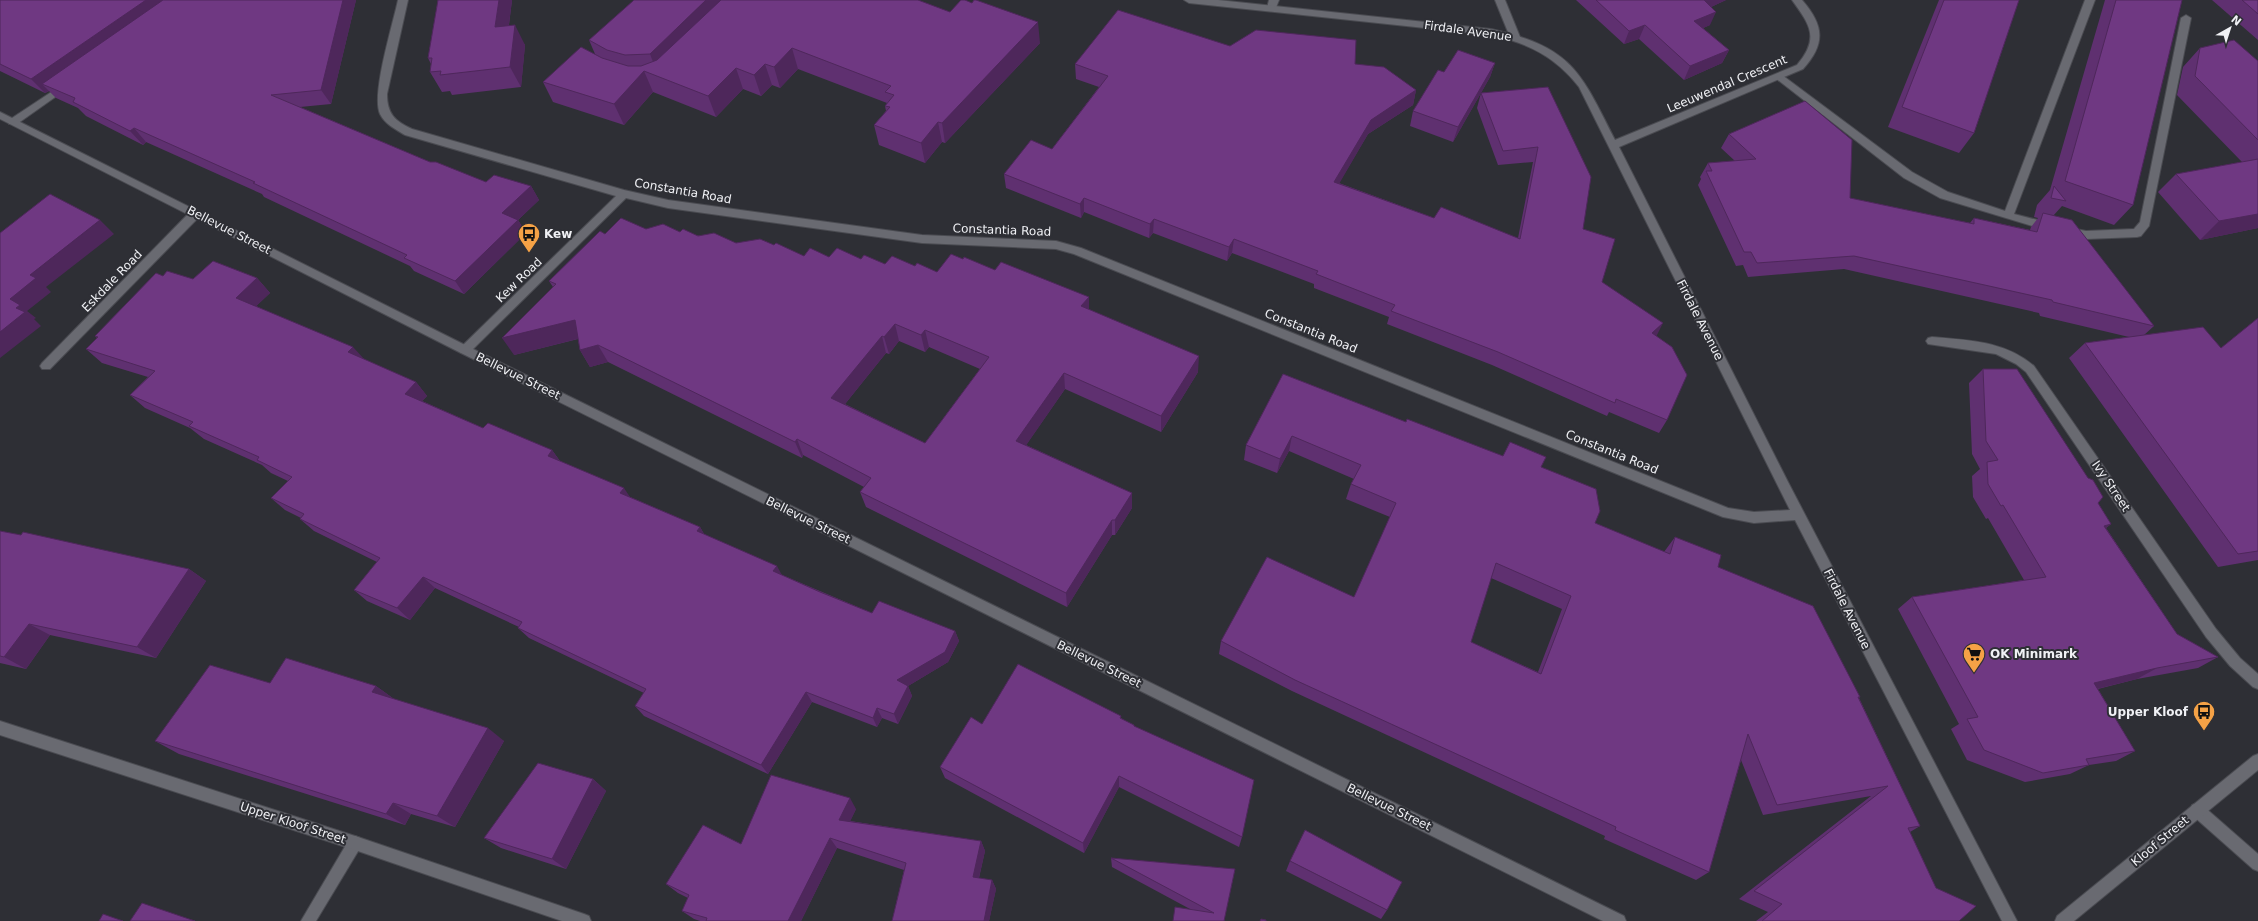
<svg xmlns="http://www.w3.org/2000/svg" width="2258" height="921" viewBox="0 0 2258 921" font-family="'DejaVu Sans',sans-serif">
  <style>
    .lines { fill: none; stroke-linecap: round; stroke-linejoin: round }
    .lane-casing { stroke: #4a4b51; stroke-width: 2 }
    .street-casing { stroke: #4a4b51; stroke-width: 2 }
    .secondary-casing { stroke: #4a4b51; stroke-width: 2 }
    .lane { fill: #696a71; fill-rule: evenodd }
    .street { fill: #696a71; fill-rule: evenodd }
    .secondary { fill: #696a71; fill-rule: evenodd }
    .wall { fill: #5f3070; fill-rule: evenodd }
    .shaded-wall { fill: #4e275b }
    .building { fill: #6f3882; stroke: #4e275b; fill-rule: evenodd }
    .labels { text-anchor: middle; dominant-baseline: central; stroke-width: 4; stroke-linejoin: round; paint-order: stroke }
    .street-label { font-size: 12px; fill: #f0f1f5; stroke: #2e2f35 }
    .poi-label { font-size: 12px; font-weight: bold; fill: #f0f1f5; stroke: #2e2f35; text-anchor: start }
  </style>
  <rect width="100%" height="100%" fill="#2e2f35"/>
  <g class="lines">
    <g class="lane-casing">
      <g id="lane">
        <polygon points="1269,0 1279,0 1275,10 1272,11 1267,8"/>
        <polygon points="1495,0 1505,0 1520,37 1518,39 1515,40 1510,37"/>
        <polygon points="2085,0 2095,0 2014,214 2053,224 2054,227 2053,230 2049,231 1940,198 1904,178 1774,77 1776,75 1782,75 1912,172 1948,192 2005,211"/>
        <polygon points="2186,15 2191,18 2149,226 2141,236 2137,237 2086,239 2062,234 2061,231 2066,227 2086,231 2134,229 2140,222 2181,18"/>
        <polygon points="355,836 360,838 362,843 360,848 316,921 301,921 350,838"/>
      </g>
    </g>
    <g class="street-casing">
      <g id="street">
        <path d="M398,0H408L387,94C387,114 395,121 412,129L624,190L668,200L922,235L1056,241L1081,248L1728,508L1754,512L1790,510L1579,87C1556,57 1528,43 1491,35L1189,3L1184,0H1218L1491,29C1572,47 1580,71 1615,140L1797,65C1820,38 1810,25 1792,0H1802C1824,25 1826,44 1803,69L1619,147L1788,482L2017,921H2002L1795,520L1754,523L1723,517L1074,254L1056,249L922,243L668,208L626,198L469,353H461L459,350L461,347L616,196L405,135C395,129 385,124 380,114C371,94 393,24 398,0Z"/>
        <polygon points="65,83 70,86 68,88 17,124 9,124 9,120"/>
        <polygon points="195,210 199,211 200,214 199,217 50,369 42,369 40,366 42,363 191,211"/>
        <path d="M1932,337C1969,340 2005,341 2034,366L2216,629L2240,658L2258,674V689L2253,687L2230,666L2206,637L2026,372L2016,364L1996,354L1928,344L1926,341L1928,338Z"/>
        <polygon points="0,721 355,836 584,914 589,916 591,921 562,921 355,850 0,735"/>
        <polygon points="2197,803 2202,805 2258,854 2258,871 2253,869 2192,815 2190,810 2192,805"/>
      </g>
    </g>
    <g class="secondary-casing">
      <g id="secondary">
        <polygon points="0,112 469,347 1624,916 1626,921 1603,921 461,353 0,119"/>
        <polygon points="2258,754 2258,770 2074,921 2055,921 2057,916 2253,756"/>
      </g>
    </g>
    <use href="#lane" class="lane"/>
    <use href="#street" class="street"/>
    <use href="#secondary" class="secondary"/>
  </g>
  <g class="wall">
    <polygon points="0,0 356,0 331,104 300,107 430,162 486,182 531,186 539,200 518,220 526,233 464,294 414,271 410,266 264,197 262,194 146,142 143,145 86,116 78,108 56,98 49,91 45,93 0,71"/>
    <polygon points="438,0 512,0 509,25 525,45 521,87 452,95 450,91 442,92 430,72 431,64 428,58"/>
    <polygon points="1576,0 1726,0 1711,7 1710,25 1703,28 1729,50 1722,63 1684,80 1639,39 1624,44"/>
    <polygon points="1939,0 2019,0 1974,133 1959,153 1888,127"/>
    <polygon points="2105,0 2182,0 2133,205 2114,225 2062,206 2053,216 2154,326 2144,335 2221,348 2258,318 2258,560 2218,567 2069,358 2085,343 2129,337 2040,316 2039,313 1844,269 1748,277 1743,265 1736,266 1698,185 1701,179 1700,177 1708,163 1735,161 1721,148 1729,134 1850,198 1970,223 1974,218 2030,230 2031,227 2038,218 2034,217 2037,205 2050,190"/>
    <polygon points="2212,0 2258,0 2258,40"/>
    <polygon points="950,12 1040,43 945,143 942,142 925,163 879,145 874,125 886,111 885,106 887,103 798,69 780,88 772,85 761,96 743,89 716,117 653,92 624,125 553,102 543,82 595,54 589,40"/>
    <polygon points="1230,46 1355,64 1416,90 1413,105 1368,134 1339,183 1434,218 1518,238 1533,162 1498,165 1477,108 1481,93 1548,87 1583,229 1602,282 1656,336 1667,420 1659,433 1609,412 1607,416 1492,365 1387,324 1389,317 1314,288 1314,284 1232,253 1227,261 1153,233 1149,238 1084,212 1081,218 1006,188 1004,174 1052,149 1099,87 1076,79 1075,64"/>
    <polygon points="2200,48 2258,61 2258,228 2200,240 2158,192 2176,174 2242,162 2177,95 2183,67"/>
    <polygon points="1495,63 1490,77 1453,142 1410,126 1413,111 1444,72"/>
    <path d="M646,229L680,232L736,243L774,245L804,256L861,259L885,264L915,266L937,272L963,259L995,270L1089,297V310L1198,372L1161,432L1065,389L1026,445L1132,493V508L1115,535H1112L1067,607L866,507L860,492L864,487L803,455L802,458L608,362L590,367L580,350L578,339L514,355L553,287L549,281L605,234ZM899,341L925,352L929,347L980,369L925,443L845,404L886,353L889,354Z"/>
    <polygon points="163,276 193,279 257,278 270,293 256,306 365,360 416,382 427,396 422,401 483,428 552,450 560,461 630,497 700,527 704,534 782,575 872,613 955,631 959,641 948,662 908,686 912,696 898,724 882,718 877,727 812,702 768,774 644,716 635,706 644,693 529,638 518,628 519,627 435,588 410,620 367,601 354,590 377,562 314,531 300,519 301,518 285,510 271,498 288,481 271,473 262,465 204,439 190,428 145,408 130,395 148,377 102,363 86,349 97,338 95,336"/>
    <polygon points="1983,369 2098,503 2111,524 2106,528 2177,634 2218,657 2198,668 2137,679 2098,689 2135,751 2116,761 2089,765 2070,774 2025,782 1967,760 1951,729 1959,724 1898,609 1912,597 2024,580 1988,518 1986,519 1973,497 1972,476 1980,469 1972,454 1969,383"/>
    <path d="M1283,374L1406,422L1503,456L1541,467L1595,523L1664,552L1675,537L1718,567L1860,697L1859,698L1920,826L1910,832L1936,888L1959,921H1756L1768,912L1739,899L1871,796L1763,815L1741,760L1709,872L1696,880L1604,839L1605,836L1292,691L1219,654L1221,641L1354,597L1390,517L1346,499L1351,484L1354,479L1289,451L1277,473L1244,460L1246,445ZM1491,578L1562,609L1538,672L1471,642Z"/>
    <polygon points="0,531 189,569 206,581 156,658 50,635 26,669 0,663"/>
    <polygon points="270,683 376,686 394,699 504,741 455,827 411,814 405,825 179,754 155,741"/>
    <polygon points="1121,716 1121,718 1134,727 1242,837 1239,847 1119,787 1084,853 945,778 940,767 982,724"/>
    <polygon points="593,779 606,791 566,869 501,848 484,838"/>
    <polygon points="856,809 850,821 981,841 985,851 979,878 992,880 996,889 989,921 892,921 904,870 837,848 801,921 700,921 694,919 682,911 688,898 678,893 666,884 741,844"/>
    <polygon points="1111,858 1235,869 1224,921 1190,909 1112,867"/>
    <polygon points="1290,861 1387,910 1381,919 1286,871"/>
  </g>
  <g class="shaded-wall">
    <polygon points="146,0 178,0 42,84 49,91 45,93 31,79"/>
    <polygon points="343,0 356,0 331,104 321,90"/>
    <polygon points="499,0 512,0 506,47 495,27"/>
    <polygon points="706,0 736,0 658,75 650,54"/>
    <polygon points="1704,0 1726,0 1698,13"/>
    <polygon points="1716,12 1710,25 1688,35 1694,21"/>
    <polygon points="1038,22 1040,43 945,143 942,123"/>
    <polygon points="515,25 525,45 521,87 510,67"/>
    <polygon points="1645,25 1639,39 1624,44 1629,31"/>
    <polygon points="792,48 798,69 780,88 774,67"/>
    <polygon points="1729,50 1722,63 1684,80 1690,66"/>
    <polygon points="1495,63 1490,77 1453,142 1458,127"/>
    <polygon points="765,64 772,85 761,96 754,75"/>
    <polygon points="736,68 743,89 716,117 708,96"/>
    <polygon points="644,71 653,92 624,125 614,104"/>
    <polygon points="1416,90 1413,105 1368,134 1332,196 1334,182 1371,120"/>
    <polygon points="938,122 942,142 925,163 921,143"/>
    <polygon points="134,128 146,142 143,145 130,131"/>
    <polygon points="531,186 539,200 518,220 526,233 464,294 455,281 502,213"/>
    <polygon points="1084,198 1084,212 1081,218 1080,204"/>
    <polygon points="2258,214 2258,228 2200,240 2219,221"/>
    <polygon points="1154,219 1153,233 1149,238 1150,224"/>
    <polygon points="100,220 114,234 46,287 51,292 27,311 36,318 34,319 41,326 0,358 0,332 16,308 10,299 30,275"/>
    <polygon points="1234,239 1232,253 1227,261 1229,247"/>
    <polygon points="257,278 270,293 250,312 236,298"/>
    <polygon points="1089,297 1089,314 1081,306"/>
    <polygon points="575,320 585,337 514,355 502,338"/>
    <polygon points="1663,323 1656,337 1652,333"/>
    <polygon points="895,324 899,341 889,354 884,337"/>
    <polygon points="925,330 929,347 925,352 921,335"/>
    <polygon points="882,336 886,353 837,414 831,398"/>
    <polygon points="598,345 608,362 590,367 580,350"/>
    <polygon points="353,347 365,360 348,352"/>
    <polygon points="1199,356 1198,372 1161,432 1161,416"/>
    <polygon points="1064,373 1065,389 1018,457 1016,441"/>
    <polygon points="416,382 427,396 416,407 405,394"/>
    <polygon points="1292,436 1289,451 1277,473 1280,459"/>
    <polygon points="797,439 803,455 802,458 795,442"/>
    <polygon points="552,450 561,463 548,456"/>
    <polygon points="624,488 632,500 620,493"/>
    <polygon points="1132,493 1132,508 1115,535 1115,520"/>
    <polygon points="1112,520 1112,535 1067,607 1066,593"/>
    <polygon points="2111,524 2094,537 2104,526"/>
    <polygon points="700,527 707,539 697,531"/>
    <polygon points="777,566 783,577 773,571"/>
    <polygon points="189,569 206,581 156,658 137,647"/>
    <polygon points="423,577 435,588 410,620 397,608"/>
    <polygon points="29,624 50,635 26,669 4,657"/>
    <polygon points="955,631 959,641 948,662 908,686 912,696 898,724 894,714 897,680"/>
    <polygon points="2157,668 2137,679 2076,694 2094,683"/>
    <polygon points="376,686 394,699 372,692"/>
    <polygon points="806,692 812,702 768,774 761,765"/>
    <polygon points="877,708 882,718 877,727 873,718"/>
    <polygon points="488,728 504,741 455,827 437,816"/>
    <polygon points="1119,776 1119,787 1084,853 1083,843"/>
    <polygon points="593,779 606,791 566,869 552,859"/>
    <polygon points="850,798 856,809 846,830 839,820"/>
    <polygon points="393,803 411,814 405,825 386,814"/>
    <polygon points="830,838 837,848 801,921 788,921"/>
    <polygon points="981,841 985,851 977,886 973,877"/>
    <polygon points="992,880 996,889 989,921 984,921"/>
  </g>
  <g class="building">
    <polygon points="0,0 146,0 31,79 0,64"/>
    <polygon points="163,0 343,0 321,90 271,95 430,162 436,162 486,182 494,175 531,186 502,213 518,220 455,281 404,258 407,255 253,183 255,182 134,128 130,131 73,102 75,98 42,84"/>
    <polygon points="438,0 499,0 495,27 515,25 510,67 440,75 441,71 430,72 432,58 428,58"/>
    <polygon points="634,0 706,0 650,54 625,55 607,50 589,40"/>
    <polygon points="721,0 918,0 950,12 961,0 965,0 972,3 974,0 976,0 1038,22 942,123 938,122 921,143 874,125 890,107 885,106 894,95 885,92 891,86 792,48 774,67 765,64 754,75 736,68 708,96 644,71 614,104 543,82 581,47 602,58 628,66 641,66 657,60"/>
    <polygon points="1596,0 1704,0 1716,12 1694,21 1729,50 1690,66 1645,25 1629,31"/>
    <polygon points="1944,0 2019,0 1974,133 1902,107"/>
    <polygon points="2116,0 2182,0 2133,205 2065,181"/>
    <polygon points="2242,0 2258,0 2258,14"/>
    <polygon points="1118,10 1230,46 1256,30 1356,40 1355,64 1384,67 1416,90 1371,120 1334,182 1434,218 1441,207 1520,239 1538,147 1503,151 1481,93 1548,87 1591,177 1583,229 1615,239 1602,282 1663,323 1652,333 1672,347 1687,375 1667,420 1616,399 1615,403 1498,352 1391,311 1395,305 1316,274 1318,271 1234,239 1229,247 1154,219 1150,224 1084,198 1080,204 1004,174 1031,140 1052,149 1108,76 1075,64"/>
    <polygon points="2234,40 2258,61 2258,140 2195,76 2200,48"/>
    <polygon points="1458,50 1495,63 1458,127 1413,111 1438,70 1444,72"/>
    <polygon points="1805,101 1852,140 1850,198 1974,224 1974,218 2037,232 2043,213 2072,220 2154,326 2053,302 2052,300 1854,256 1757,263 1751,252 1744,252 1706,171 1712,171 1708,163 1756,159 1729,134"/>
    <polygon points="2258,159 2258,214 2219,221 2176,174"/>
    <polygon points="2054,186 2066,201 2051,198"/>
    <polygon points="50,194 100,220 30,275 36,278 10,299 20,305 16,308 25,312 0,332 0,233"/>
    <path d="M621,218L646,229L663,224L680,232L683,229L698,236L714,233L736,243L760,239L774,245L776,243L804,256L810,248L829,257L837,248L861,259L864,255L885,264L892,256L915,266L917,263L937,272L951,254L963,259L964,257L995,270L1001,262L1089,297L1081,306L1199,356L1161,416L1064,373L1016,441L1132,493L1115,520H1112L1066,593L860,492L871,478L797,439L795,442L598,345L580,350L575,320L502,338L556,284L549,281L600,231L605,234ZM895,324L921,335L925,330L989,357L925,443L831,398L882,336L884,337Z"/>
    <polygon points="213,261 257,278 236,298 353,347 348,352 416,382 405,394 483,428 488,423 552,450 548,456 624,488 620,493 700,527 697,531 777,566 773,571 820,592 872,613 879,601 955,631 945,652 897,680 908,686 894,714 877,708 873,718 806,692 761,765 635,706 646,689 518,628 522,622 423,577 397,608 354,590 380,558 300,519 304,514 271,498 292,477 257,460 259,457 189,426 193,422 130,395 155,371 86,349 98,337 95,336 156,273 163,276 167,271 193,279"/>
    <polygon points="2258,318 2258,551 2238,554 2085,343 2203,327 2221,348"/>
    <polygon points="1983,369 2017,369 2088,478 2093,480 2103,497 2098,503 2111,524 2104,526 2177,634 2218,657 2157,668 2094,683 2135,751 2086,759 2089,765 2043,773 1984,750 1967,719 1978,717 1912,597 2046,577 2003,505 2001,506 1988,484 1987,462 1998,460 1986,441"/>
    <path d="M1283,374L1406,422L1407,419L1503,456L1510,442L1546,457L1541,467L1596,489L1600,511L1595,523L1670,554L1675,537L1721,555L1718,567L1813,606L1860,697H1858L1920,826L1908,828L1936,888L1976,906L1959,921H1762L1782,904L1754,891L1888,786L1777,805L1748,734L1709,872L1615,830L1616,827L1295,680L1221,641L1267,557L1354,597L1396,503L1351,484L1361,465L1292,436L1280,459L1246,445ZM1496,563L1571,596L1541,674L1471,642Z"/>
    <polygon points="0,531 21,535 23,532 189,569 137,647 29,624 4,657 0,656"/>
    <polygon points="286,658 376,686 372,692 488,728 437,816 393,803 386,814 155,741 210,665 270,683"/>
    <polygon points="1018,664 1121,716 1120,718 1134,725 1134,726 1254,780 1242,837 1119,776 1083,843 940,767 971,717 982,724"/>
    <polygon points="538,763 593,779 552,859 484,838"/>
    <polygon points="771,775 850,798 839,820 981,841 973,877 992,880 984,921 892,921 906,863 830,838 788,921 706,921 707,918 682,911 689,895 666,884 703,825 741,844"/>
    <polygon points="1305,830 1402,882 1387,910 1290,861"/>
    <polygon points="1111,858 1235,869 1224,921 1173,921 1175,907 1214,913"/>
    <polygon points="142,903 195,921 130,921"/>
    <polygon points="103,914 123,921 99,921"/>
    <polygon points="1261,919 1266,920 1266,921 1260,921"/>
  </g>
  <defs>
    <g id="bus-pin" transform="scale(1.15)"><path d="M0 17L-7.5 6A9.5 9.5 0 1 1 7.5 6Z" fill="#f5a246" stroke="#2e2f35"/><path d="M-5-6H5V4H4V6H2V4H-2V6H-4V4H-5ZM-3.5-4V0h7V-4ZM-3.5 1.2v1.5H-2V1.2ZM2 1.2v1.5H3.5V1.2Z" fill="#111"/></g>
    <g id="supermarket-pin" transform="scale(1.15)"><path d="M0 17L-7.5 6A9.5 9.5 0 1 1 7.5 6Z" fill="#f5a246" stroke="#2e2f35"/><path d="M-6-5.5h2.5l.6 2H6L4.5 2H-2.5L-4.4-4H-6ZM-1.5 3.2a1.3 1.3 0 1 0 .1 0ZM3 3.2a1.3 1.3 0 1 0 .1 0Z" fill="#111"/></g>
  </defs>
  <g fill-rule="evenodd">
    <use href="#bus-pin" x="529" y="234"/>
    <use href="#supermarket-pin" x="1974" y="654"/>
    <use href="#bus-pin" x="2204" y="712"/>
  </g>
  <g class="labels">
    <g class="street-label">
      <text transform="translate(1468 31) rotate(8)">Firdale Avenue</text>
      <text transform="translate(1727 84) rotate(-23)">Leeuwendal Crescent</text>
      <text transform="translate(683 191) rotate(10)">Constantia Road</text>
      <text transform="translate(229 230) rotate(27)">Bellevue Street</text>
      <text transform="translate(1002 230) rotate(2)">Constantia Road</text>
      <text transform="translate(519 280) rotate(-44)">Kew Road</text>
      <text transform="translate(112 281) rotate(-46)">Eskdale Road</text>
      <text transform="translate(1700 320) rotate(63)">Firdale Avenue</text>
      <text transform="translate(1311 331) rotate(22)">Constantia Road</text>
      <text transform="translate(518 376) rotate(26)">Bellevue Street</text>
      <text transform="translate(1612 452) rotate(22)">Constantia Road</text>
      <text transform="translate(2111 486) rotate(56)">Ivy Street</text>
      <text transform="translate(808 520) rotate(26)">Bellevue Street</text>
      <text transform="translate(1847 609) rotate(63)">Firdale Avenue</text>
      <text transform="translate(1099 664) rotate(26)">Bellevue Street</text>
      <text transform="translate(1389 807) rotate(26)">Bellevue Street</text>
      <text transform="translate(293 823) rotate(18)">Upper Kloof Street</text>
      <text transform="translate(2160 841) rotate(-40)">Kloof Street</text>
    </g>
    <g class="poi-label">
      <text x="544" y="234">Kew</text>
      <text x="1990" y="654">OK Minimark</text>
      <text x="2188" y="712" text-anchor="end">Upper Kloof</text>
    </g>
  </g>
  <g transform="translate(2230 28) rotate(39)" stroke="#2e2f35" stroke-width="3" paint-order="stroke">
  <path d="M0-3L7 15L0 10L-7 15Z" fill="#f0f1f5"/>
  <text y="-6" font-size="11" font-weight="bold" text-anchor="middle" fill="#f0f1f5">N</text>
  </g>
</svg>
